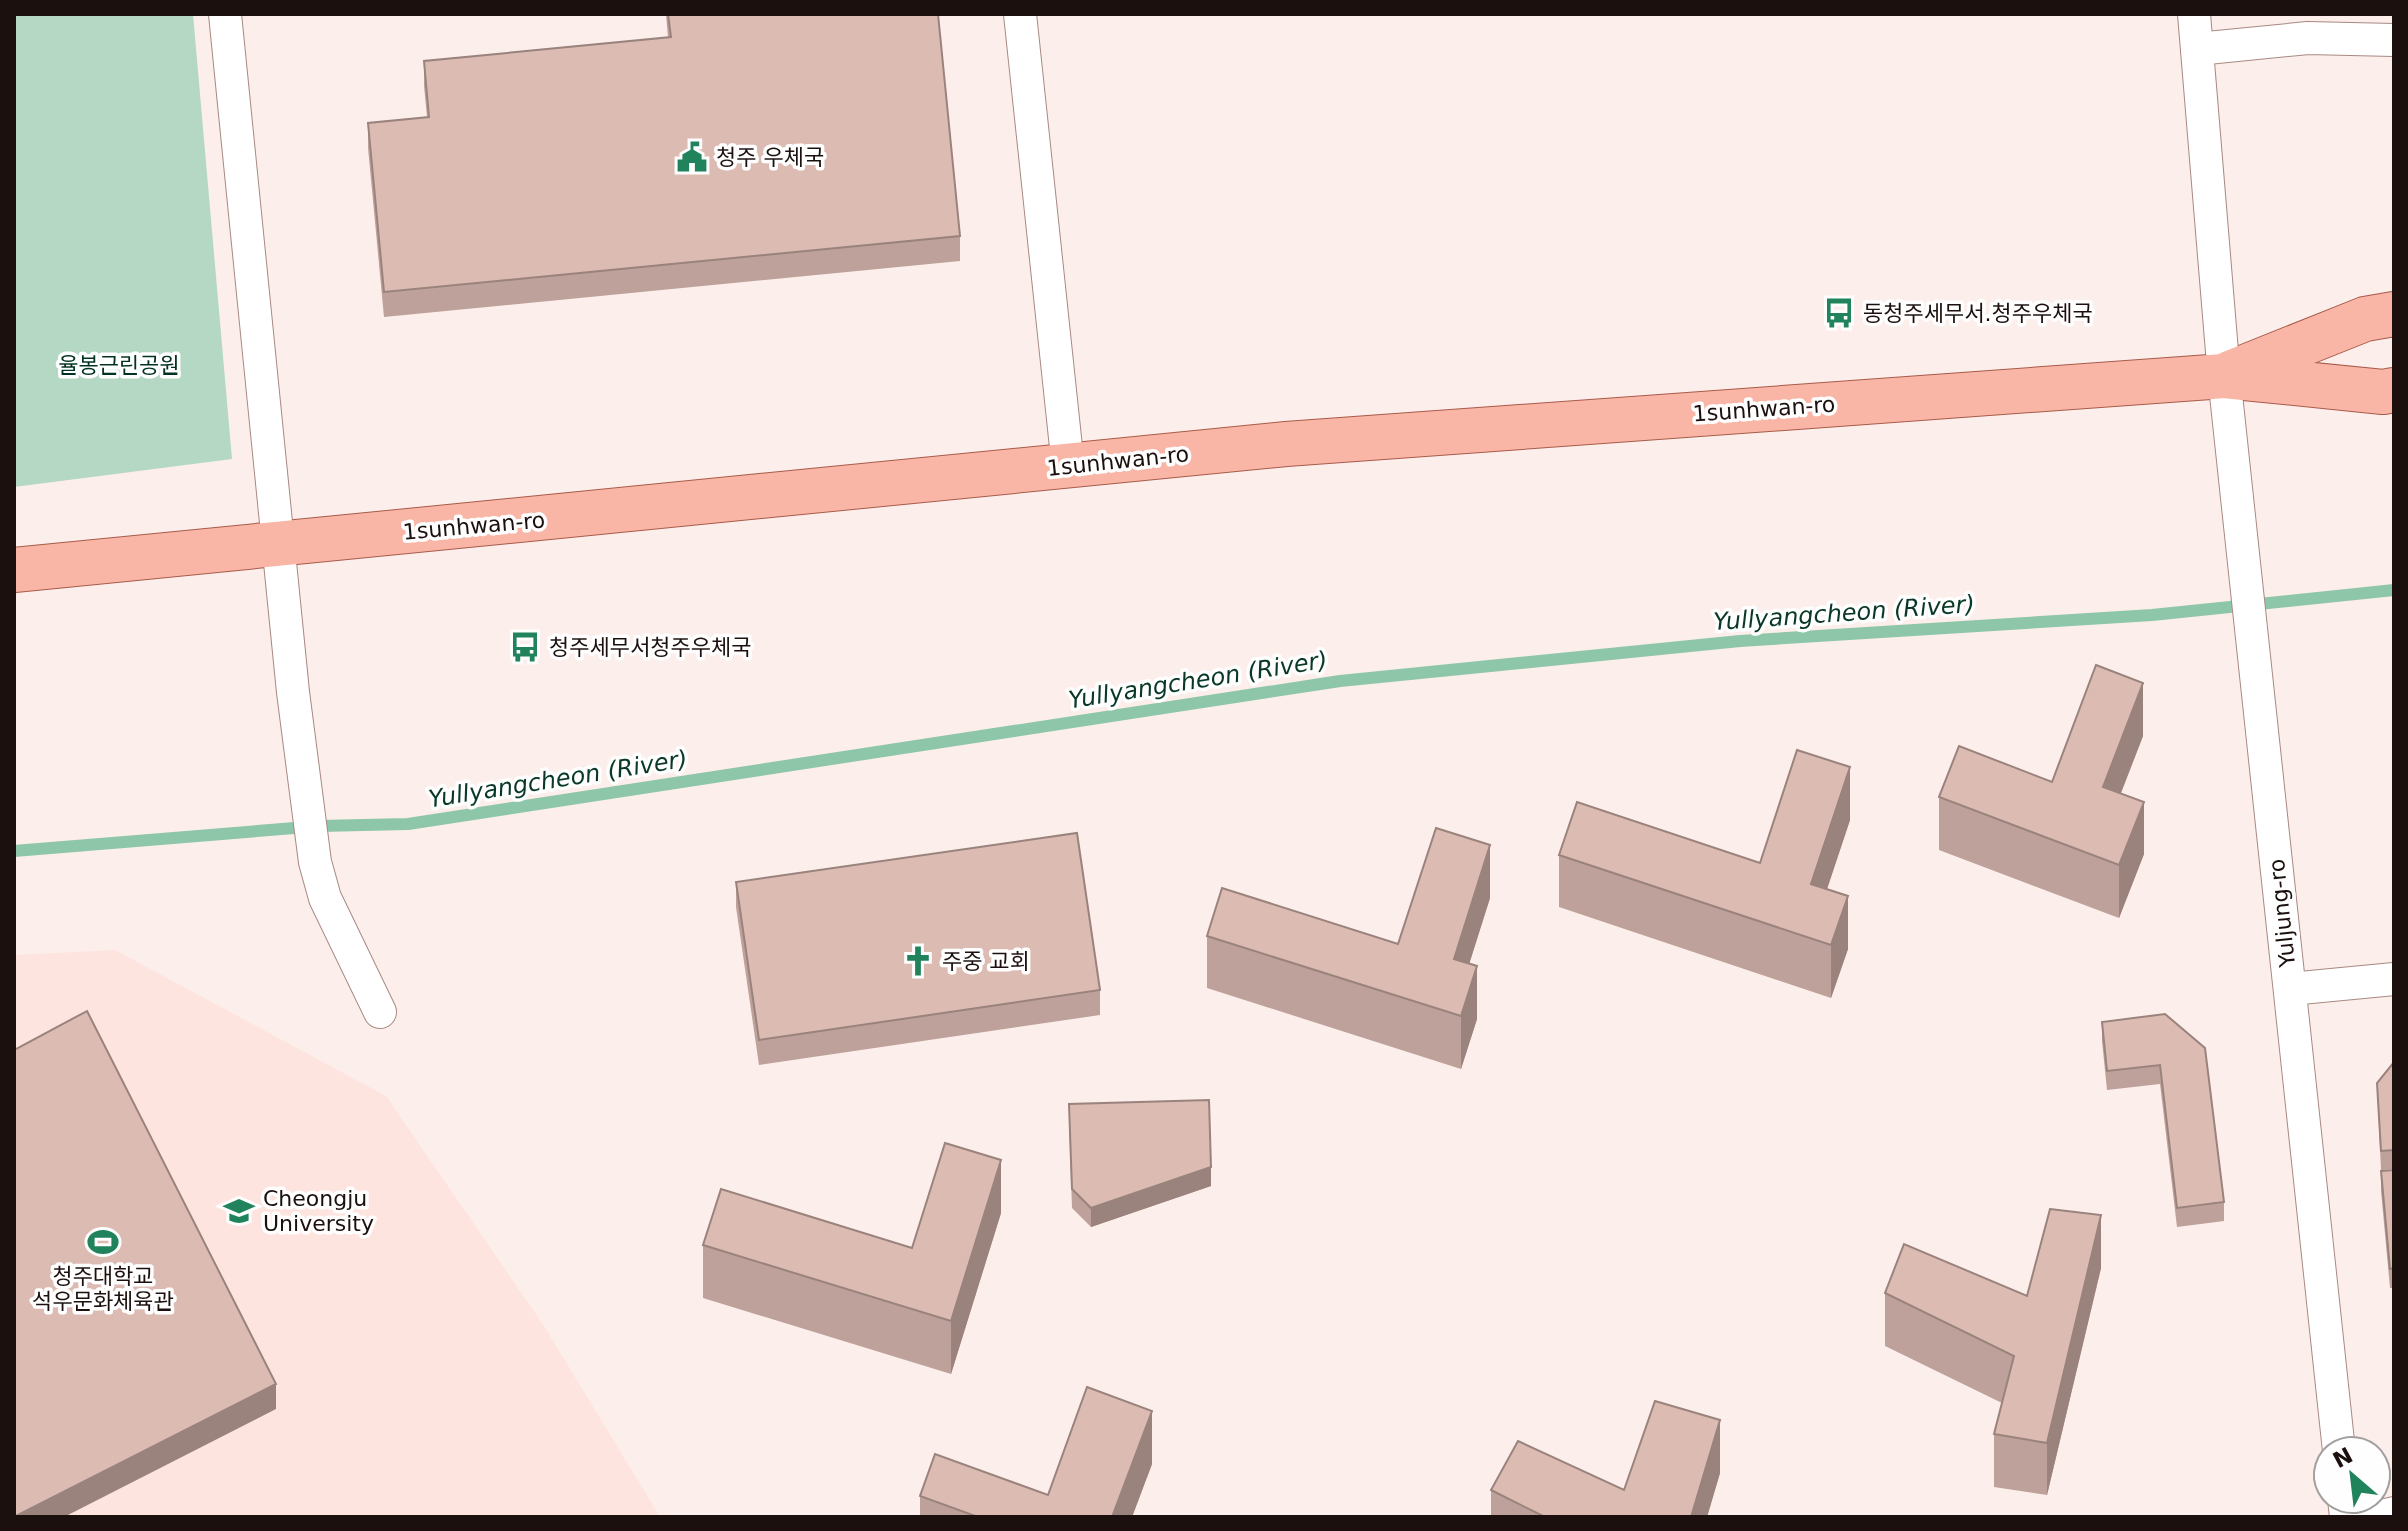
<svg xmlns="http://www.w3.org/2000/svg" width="2408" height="1531" viewBox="0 0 2408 1531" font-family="'DejaVu Sans','Noto Sans KR',sans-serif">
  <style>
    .built { fill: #fee4de }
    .green { fill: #b5d8c5 }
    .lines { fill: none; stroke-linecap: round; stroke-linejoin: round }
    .stream { stroke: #8ec6a9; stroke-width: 12 }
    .street-casing { stroke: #a88982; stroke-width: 34 }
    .primary-casing { stroke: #a95b4a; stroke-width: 46 }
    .street { stroke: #fff; stroke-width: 32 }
    .primary { stroke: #f9b5a6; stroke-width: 44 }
    .wall { fill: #bda19a }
    .shaded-wall { fill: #9a837d }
    .building { fill: #dcbbb3; stroke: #9a837d; stroke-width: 2 }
    .labels { text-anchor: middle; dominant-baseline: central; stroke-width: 7; stroke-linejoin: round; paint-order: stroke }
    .poi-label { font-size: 22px; fill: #1b100d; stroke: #fefefe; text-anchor: start }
    .park-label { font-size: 22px; fill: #023220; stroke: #fefefe }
    .street-label { font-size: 22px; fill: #1b100d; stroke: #fefefe }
    .water-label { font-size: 24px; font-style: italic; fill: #093926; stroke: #fefefe }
  </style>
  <rect width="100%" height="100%" fill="#fceeea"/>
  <polygon class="built" points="115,950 386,1096 544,1326 660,1517 14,1517 14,955"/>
  <polygon class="green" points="14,14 193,14 232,459 14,487"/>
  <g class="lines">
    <polyline class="stream" points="14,851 319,826 408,824 1340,681 1740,641 2152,615 2394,590"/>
    <g class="street-casing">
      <g id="street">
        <polyline points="225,14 293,692 315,862 325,898 380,1012"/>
        <polyline points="1020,14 1068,466"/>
        <polyline points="2194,14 2224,376 2339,1451"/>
        <polyline points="2197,49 2308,38 2394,40"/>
        <polyline points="2290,989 2394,979"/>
        <polyline points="2344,1499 2346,1517"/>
        <polyline points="2377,1517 2394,1513"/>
      </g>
    </g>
    <g class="primary-casing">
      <g id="primary">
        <polyline points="2230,373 2365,319 2394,314"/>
        <polyline points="14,570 1286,444 2224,376 2383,392 2394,390"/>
      </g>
    </g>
    <use href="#street" class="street"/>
    <use href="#primary" class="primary"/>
  </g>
  <g class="wall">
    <polygon points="666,14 938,14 960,236 960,261 384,317 368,148 368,123 427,117 424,86 424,61 668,38"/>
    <polygon points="2143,736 2121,793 2144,854 2119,918 1939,850 1939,797 2052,782"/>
    <polygon points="1850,820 1827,889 1848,949 1831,998 1559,907 1559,855 1760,863"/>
    <polygon points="736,882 1100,990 1100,1015 759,1065 736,907"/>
    <polygon points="1490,898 1469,964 1477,1019 1461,1069 1207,988 1207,936 1398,944"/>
    <polygon points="2165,1014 2224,1202 2224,1221 2177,1227 2160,1084 2107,1090 2102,1041 2102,1022"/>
    <polygon points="2394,1062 2394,1169 2381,1170 2377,1083"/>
    <polygon points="1069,1124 1211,1186 1091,1227 1072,1208"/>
    <polygon points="2394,1170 2394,1288 2390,1288 2381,1191 2381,1171"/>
    <polygon points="1001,1213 951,1374 703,1298 703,1245 912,1248"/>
    <polygon points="2101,1268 2047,1495 1994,1487 1994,1434 2002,1403 1885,1346 1885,1293 2027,1296"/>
    <polygon points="1152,1464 1132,1517 920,1517 920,1496 1048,1495"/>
    <polygon points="1720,1473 1707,1517 1491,1517 1491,1490 1624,1490"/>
  </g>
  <g class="shaded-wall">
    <polygon points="2143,683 2143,736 2103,839 2103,787"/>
    <polygon points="1850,767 1850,820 1811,937 1811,884"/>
    <polygon points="2144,802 2144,854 2119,918 2119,865"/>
    <polygon points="1490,845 1490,898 1454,1012 1454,959"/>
    <polygon points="1848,896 1848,949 1831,998 1831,945"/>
    <polygon points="1477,966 1477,1019 1461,1069 1461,1016"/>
    <polygon points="1001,1160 1001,1213 951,1374 951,1321"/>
    <polygon points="1211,1167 1211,1186 1091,1227 1091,1208"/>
    <polygon points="2101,1215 2101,1268 2047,1495 2047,1443"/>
    <polygon points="276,1384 276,1409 64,1517 15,1517"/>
    <polygon points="1152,1411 1152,1464 1132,1517 1112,1517"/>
    <polygon points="1720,1420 1720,1473 1707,1517 1691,1517"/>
  </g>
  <g class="building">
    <polygon points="668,14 938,14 960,236 384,292 368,123 429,117 424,61 671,37"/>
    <polygon points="2096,665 2143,683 2103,787 2144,802 2119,865 1939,797 1959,746 2052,782"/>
    <polygon points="1797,750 1850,767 1811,884 1848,896 1831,945 1559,855 1577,802 1760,863"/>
    <polygon points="1436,828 1490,845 1454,959 1477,966 1461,1016 1207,936 1222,888 1398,944"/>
    <polygon points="1077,833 1100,990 759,1040 736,882"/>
    <polygon points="87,1011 276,1384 14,1517 14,1050"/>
    <polygon points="2165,1014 2205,1048 2224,1202 2177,1208 2160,1065 2107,1071 2102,1022"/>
    <polygon points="2394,1062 2394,1150 2381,1151 2377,1083"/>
    <polygon points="1209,1100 1211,1167 1091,1208 1072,1189 1069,1104"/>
    <polygon points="945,1143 1001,1160 951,1321 703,1245 721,1189 912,1248"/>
    <polygon points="2394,1170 2394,1268 2390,1269 2381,1171"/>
    <polygon points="2050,1209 2101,1215 2047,1443 1994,1434 2014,1356 1885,1293 1904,1244 2027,1296"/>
    <polygon points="1087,1387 1152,1411 1112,1517 978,1517 920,1496 935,1454 1048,1495"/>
    <polygon points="1655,1401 1720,1420 1691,1517 1545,1517 1491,1490 1518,1441 1624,1490"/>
  </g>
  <defs>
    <g id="civic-bare" transform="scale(2.4)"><path d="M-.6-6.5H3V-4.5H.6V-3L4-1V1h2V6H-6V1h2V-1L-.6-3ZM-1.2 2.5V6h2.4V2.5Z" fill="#21835c" stroke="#fefefe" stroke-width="2.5" paint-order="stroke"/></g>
    <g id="bus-bare" transform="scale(2.4)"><path d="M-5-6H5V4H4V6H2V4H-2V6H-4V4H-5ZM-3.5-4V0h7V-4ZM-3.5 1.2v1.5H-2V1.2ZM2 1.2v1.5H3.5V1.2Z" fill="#21835c" stroke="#fefefe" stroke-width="2.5" paint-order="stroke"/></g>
    <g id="church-bare" transform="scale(2.4)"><path d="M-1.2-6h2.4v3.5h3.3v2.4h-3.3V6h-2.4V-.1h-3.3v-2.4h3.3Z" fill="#21835c" stroke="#fefefe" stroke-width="2.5" paint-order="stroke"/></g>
    <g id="university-bare" transform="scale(2.4)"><path d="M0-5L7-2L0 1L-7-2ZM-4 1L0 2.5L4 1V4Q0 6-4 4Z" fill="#21835c" stroke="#fefefe" stroke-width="2.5" paint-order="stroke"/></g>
    <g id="stadium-bare" transform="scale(2.4)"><path d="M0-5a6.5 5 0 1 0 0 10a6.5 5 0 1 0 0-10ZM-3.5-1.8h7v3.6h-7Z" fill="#21835c" stroke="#fefefe" stroke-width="2.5" paint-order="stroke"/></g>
  </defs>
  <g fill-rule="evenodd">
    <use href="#civic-bare" x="692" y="157"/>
    <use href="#bus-bare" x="1839" y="313"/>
    <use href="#bus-bare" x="525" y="647"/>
    <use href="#church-bare" x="918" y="961"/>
    <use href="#university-bare" x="239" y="1211"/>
    <use href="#stadium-bare" x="103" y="1242"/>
  </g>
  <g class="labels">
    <g class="poi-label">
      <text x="716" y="157">청주 우체국</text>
      <text x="1863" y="313">동청주세무서.청주우체국</text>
      <text x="549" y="647">청주세무서청주우체국</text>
      <text x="942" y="961">주중 교회</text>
      <text x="263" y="1198">Cheongju<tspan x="263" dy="25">University</tspan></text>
      <text x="103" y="1276" text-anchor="middle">청주대학교<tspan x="103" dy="25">석우문화체육관</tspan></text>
    </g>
    <g class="park-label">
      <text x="119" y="365">율봉근린공원</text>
    </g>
    <g class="street-label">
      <text transform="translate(1764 409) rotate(-4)">1sunhwan-ro</text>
      <text transform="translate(1118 461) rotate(-6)">1sunhwan-ro</text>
      <text transform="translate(474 526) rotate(-5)">1sunhwan-ro</text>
      <text transform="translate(2282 913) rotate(-96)">Yuljung-ro</text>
    </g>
    <g class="water-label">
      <text transform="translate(1844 613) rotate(-4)">Yullyangcheon (River)</text>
      <text transform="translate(1198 680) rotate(-9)">Yullyangcheon (River)</text>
      <text transform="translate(558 779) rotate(-9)">Yullyangcheon (River)</text>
    </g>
  </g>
  <rect width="2408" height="1531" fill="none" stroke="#1b100d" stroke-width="32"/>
  <g transform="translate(2352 1475) rotate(332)"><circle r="38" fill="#fefefe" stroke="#a39f9e" stroke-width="2"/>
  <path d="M0-6L14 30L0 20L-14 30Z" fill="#21835c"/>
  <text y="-12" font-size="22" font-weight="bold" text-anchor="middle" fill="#1b100d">N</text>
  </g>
</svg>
